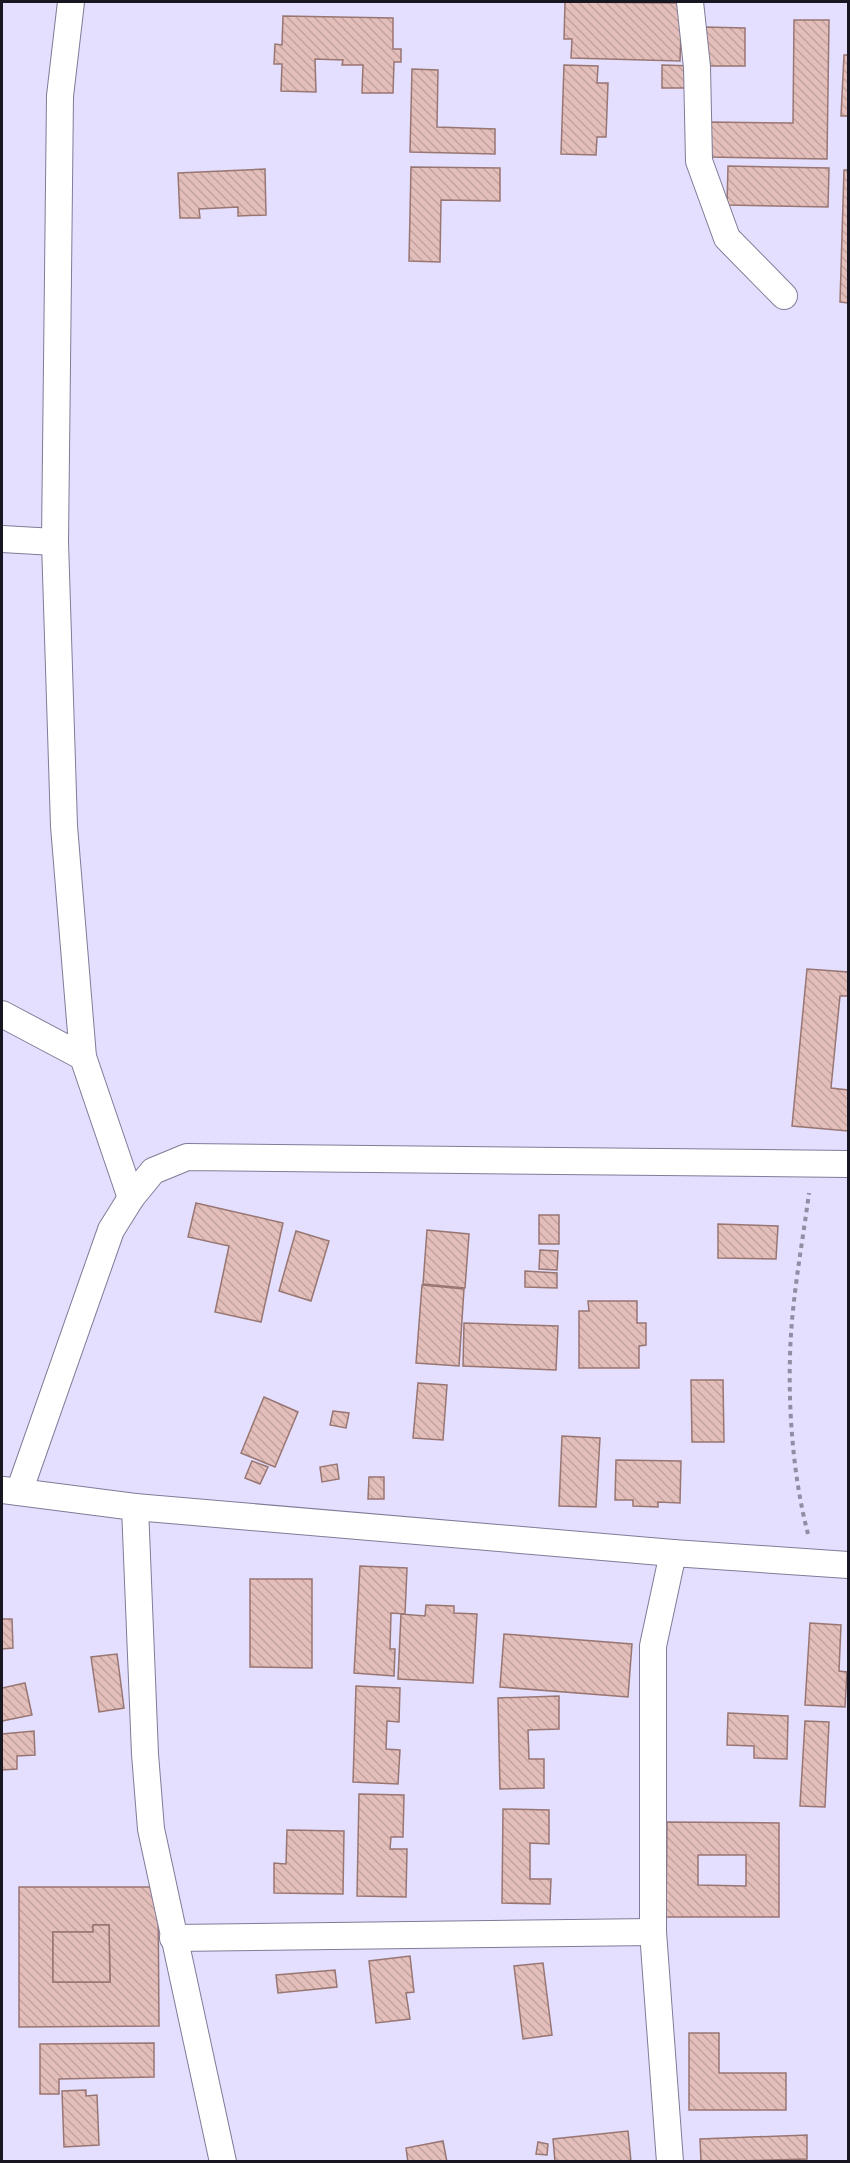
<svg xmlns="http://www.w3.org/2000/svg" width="850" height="2163" viewBox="0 0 850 2163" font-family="'IBM Plex Sans',sans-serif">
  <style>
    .building { fill: url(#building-back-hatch); stroke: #987673; stroke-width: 1.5; fill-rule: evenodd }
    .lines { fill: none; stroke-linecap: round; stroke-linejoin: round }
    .street-casing { stroke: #807b97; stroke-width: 28 }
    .path { stroke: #918da4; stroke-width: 4; stroke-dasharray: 4.5 4.5; stroke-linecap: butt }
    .street { stroke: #fff; stroke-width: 26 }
  </style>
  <defs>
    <pattern id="building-back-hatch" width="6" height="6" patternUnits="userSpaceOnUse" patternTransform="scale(1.5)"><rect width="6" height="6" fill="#e3beba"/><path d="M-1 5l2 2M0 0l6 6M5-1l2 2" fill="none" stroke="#c2a3a0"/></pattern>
  </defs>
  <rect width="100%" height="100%" fill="#e4dffe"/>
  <g class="building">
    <polygon points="565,2 682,3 680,61 571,58 572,39 564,39"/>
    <polygon points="283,16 393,18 393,49 401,49 401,62 394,62 393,93 362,93 363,65 342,65 343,60 315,59 316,92 281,91 282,64 274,64 275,44 282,45"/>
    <polygon points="794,20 829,20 827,159 708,157 709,122 793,123"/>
    <polygon points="705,27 745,28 745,66 704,66"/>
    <polygon points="844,55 848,55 848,116 841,116"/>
    <polygon points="564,65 598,66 597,83 608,83 606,137 597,137 596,155 561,154"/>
    <polygon points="662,65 694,66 694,88 662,88"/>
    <polygon points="412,69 438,70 437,127 495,129 495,154 410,152"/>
    <polygon points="728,166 829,168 828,207 727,205"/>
    <polygon points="411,167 500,168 500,201 441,200 440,262 409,261"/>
    <polygon points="265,169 266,215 238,216 238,207 199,209 200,218 180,218 178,173"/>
    <polygon points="844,170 848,170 848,303 840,302"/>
    <polygon points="807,969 848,972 848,996 840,996 831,1088 848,1090 848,1131 792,1126"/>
    <polygon points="196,1203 283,1223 261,1322 215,1312 229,1246 188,1237"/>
    <rect x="539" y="1215" width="20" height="29"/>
    <polygon points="718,1224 778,1226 776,1259 718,1258"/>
    <polygon points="427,1230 469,1234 465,1288 423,1284"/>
    <polygon points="296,1231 329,1241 311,1301 279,1291"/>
    <polygon points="540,1250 558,1251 557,1270 539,1269"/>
    <polygon points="525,1271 557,1273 557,1288 525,1287"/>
    <polygon points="422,1285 464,1289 459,1366 416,1363"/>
    <polygon points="588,1301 637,1301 637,1323 646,1323 646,1345 639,1346 639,1368 579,1368 579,1311 589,1311"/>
    <polygon points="464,1323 558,1326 556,1370 463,1366"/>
    <polygon points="691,1380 723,1380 724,1442 692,1442"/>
    <polygon points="418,1383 447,1385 443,1440 413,1438"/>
    <polygon points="264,1397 298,1412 275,1467 241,1453"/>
    <polygon points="333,1411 349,1413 346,1428 330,1425"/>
    <polygon points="562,1436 600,1438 596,1507 559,1506"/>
    <polygon points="616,1460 681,1461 680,1503 658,1502 658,1507 633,1506 633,1500 615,1500"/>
    <polygon points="252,1461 268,1467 260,1484 245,1478"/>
    <polygon points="337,1464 339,1479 322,1482 320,1467"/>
    <polygon points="369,1477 384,1477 384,1499 368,1499"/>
    <polygon points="360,1566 407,1568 405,1614 391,1613 390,1649 395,1649 394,1676 354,1673"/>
    <polygon points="250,1579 312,1579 312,1668 250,1667"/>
    <polygon points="426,1605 454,1606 454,1613 477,1614 473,1683 398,1679 401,1614 425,1616"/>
    <polygon points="2,1619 12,1619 13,1648 2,1649"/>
    <polygon points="810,1623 841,1625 839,1671 847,1672 845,1707 805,1705"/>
    <polygon points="504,1634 632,1644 628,1697 500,1687"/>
    <polygon points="117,1654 124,1708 99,1712 91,1657"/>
    <polygon points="25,1683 32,1715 2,1721 2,1688"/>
    <polygon points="356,1686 400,1688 399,1722 387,1721 386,1749 400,1750 398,1784 353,1782"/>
    <polygon points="559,1696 559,1729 528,1730 529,1759 544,1759 544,1788 500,1789 498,1698"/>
    <polygon points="728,1713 788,1716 787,1759 754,1758 754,1746 727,1745"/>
    <polygon points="805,1721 829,1722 825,1807 800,1806"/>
    <polygon points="34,1731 35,1755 17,1756 17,1769 2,1770 2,1734"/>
    <polygon points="359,1794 404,1795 403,1837 391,1837 390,1849 407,1849 406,1897 357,1896"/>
    <polygon points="503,1809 549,1810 549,1844 530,1843 530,1879 551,1879 550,1904 502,1903"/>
    <path d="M667,1822L779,1823V1917H666ZM698,1855H746V1886L698,1885Z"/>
    <polygon points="287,1830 344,1831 343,1894 274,1893 274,1863 286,1864"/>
    <path d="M19,1887H158L159,2026L19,2027ZM93,1925H109L110,1982H53V1932H93Z"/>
    <polygon points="93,1925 109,1925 110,1982 53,1982 53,1932 93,1932"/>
    <polygon points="410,1956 414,1992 406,1993 410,2019 376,2023 369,1961"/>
    <polygon points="543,1963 552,2035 523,2039 514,1966"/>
    <polygon points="335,1970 337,1987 278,1993 276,1975"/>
    <polygon points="689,2033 719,2033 719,2073 786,2073 786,2110 689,2110"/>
    <polygon points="154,2043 154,2077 59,2079 59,2094 40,2094 40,2044"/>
    <polygon points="86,2090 86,2096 97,2095 99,2145 64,2147 62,2091"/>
    <polygon points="628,2131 631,2162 555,2162 553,2139"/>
    <polygon points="807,2135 807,2159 701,2162 700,2139"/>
    <polygon points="443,2141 447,2162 408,2162 406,2148"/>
    <polygon points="538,2142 548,2144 547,2155 536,2154"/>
  </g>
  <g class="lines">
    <g class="street-casing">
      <g id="street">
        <polyline points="71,2 60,96 55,542 64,826 83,1057 131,1198"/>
        <polyline points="690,2 697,67 699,161 727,238 784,296"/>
        <polyline points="2,539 55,542"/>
        <polyline points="2,1014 83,1057"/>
        <polyline points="3,1490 135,1507 673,1553 848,1565"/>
        <polyline points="19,1492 111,1230 131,1198 153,1171 187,1157 848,1164"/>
        <polyline points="135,1507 145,1754 151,1829 223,2162"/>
        <polyline points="173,1938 653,1932"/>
        <polyline points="670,2162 653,1932 653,1646 673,1553"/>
      </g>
    </g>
    <path class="path" d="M808,1534C792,1473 787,1397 791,1334C794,1287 803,1239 809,1193"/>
    <use href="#street" class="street"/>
  </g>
  <rect width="850" height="2163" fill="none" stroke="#181620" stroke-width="6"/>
</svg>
